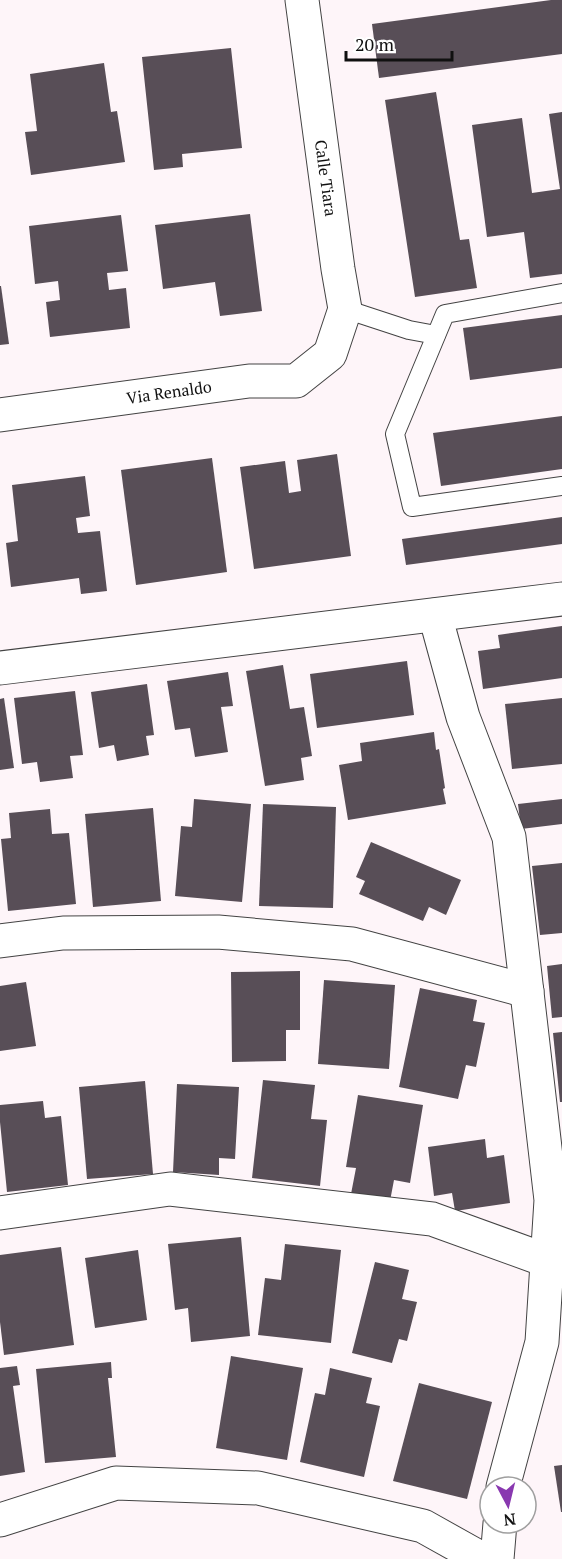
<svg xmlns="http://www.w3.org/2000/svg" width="562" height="1559" viewBox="0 0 562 1559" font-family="'PT Serif',serif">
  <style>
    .building { fill: #584e57 }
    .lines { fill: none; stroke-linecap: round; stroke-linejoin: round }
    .service-casing { stroke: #434343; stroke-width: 20 }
    .minor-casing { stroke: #434343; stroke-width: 35 }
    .service { stroke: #fff; stroke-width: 18 }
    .minor { stroke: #fff; stroke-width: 33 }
    .labels { text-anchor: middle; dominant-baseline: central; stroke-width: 6; stroke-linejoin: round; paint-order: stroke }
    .street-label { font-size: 16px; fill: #101010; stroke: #fff }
  </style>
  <rect width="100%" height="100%" fill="#fef5f9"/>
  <g class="building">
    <polygon points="551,0 562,0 562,54 379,78 372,24"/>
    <polygon points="231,48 242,148 182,154 183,167 154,170 142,57"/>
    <polygon points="104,63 111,112 117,111 125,162 31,175 25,132 37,131 30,74"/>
    <polygon points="436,92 460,240 469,239 477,288 415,297 385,100"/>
    <polygon points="562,112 562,274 530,278 524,232 487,237 472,125 522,118 532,193 560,189 549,114"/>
    <polygon points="250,214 262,311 220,316 215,282 163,289 155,225"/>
    <polygon points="121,215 128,271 107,273 109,290 126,288 130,328 50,337 46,302 60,300 58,281 35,284 29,226"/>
    <polygon points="0,286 1,286 9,344 0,345"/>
    <polygon points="562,315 562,368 470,380 463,328"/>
    <polygon points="562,416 562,469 441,486 433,433"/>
    <polygon points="337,454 351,556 254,569 240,467 285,461 289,493 301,491 297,460"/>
    <polygon points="212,458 227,572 136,585 121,470"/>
    <polygon points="85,476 90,516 76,518 78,533 100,531 107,591 81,594 79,578 11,587 6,543 18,541 12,485"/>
    <polygon points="562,517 562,544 406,565 402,539"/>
    <polygon points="562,626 562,678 483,689 478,651 500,648 498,635"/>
    <polygon points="407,661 414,715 317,728 310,674"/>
    <polygon points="283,665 290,709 304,707 312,756 301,758 304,780 265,786 246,671"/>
    <polygon points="228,672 233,706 221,707 228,752 195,757 190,728 175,730 167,681"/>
    <polygon points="147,684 154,735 146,736 149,755 117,761 114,745 99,748 91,692"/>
    <polygon points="75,691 83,755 70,756 73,778 40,782 37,762 22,764 14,698"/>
    <polygon points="4,698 14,768 0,770 0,699"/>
    <polygon points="562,698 562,764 512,769 505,704"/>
    <polygon points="434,732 436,750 439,749 445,788 443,789 446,804 348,820 339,765 362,761 360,743"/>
    <polygon points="194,799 251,804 242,902 175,896 181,826 192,827"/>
    <polygon points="562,799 562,824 521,829 518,804"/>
    <polygon points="263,804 336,807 333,908 259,906"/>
    <polygon points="153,808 161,901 93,907 85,814"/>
    <polygon points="50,809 52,834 69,833 76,904 8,911 1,839 11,838 9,813"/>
    <polygon points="371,842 461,880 446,915 429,907 423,921 359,894 365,881 356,877"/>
    <polygon points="562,863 562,933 540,935 532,866"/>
    <polygon points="562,964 562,1017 552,1018 547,966"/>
    <polygon points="300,971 300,1030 286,1030 286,1061 232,1062 231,972"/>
    <polygon points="324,980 395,985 389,1069 318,1064"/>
    <polygon points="26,982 36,1046 0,1051 0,986"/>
    <polygon points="420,988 477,1000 473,1021 485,1023 476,1067 466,1065 458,1099 399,1087"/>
    <polygon points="562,1032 562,1102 560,1102 553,1033"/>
    <polygon points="263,1080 315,1085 311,1119 327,1120 320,1186 252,1178"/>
    <polygon points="145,1081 153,1174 87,1179 79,1087"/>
    <polygon points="177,1084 239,1087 235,1159 219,1158 219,1175 173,1172"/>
    <polygon points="358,1095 423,1105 410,1183 394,1180 390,1201 351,1194 356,1168 346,1167"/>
    <polygon points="43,1101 45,1118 61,1116 68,1185 7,1192 0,1122 0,1105"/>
    <polygon points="485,1139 487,1158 504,1155 510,1203 455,1211 452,1193 434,1196 428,1147"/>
    <polygon points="241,1237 250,1336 191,1342 188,1308 175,1310 168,1244"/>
    <polygon points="285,1244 341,1250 331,1343 258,1335 265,1278 281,1280"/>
    <polygon points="61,1247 74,1345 4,1355 0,1322 0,1255"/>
    <polygon points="138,1250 147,1320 95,1328 85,1258"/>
    <polygon points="375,1262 409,1270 402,1299 417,1302 407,1341 399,1339 392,1363 352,1353"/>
    <polygon points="231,1356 303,1368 287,1460 216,1448"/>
    <polygon points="111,1362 112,1378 108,1378 116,1457 45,1463 36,1369"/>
    <polygon points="17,1366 20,1385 13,1386 25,1472 0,1476 0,1368"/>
    <polygon points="330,1368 372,1378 366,1403 380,1406 364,1477 300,1462 315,1393 325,1395"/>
    <polygon points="419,1383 492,1402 467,1499 393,1481"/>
    <polygon points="562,1465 562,1512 561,1512 554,1466"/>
  </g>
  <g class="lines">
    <g class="service-casing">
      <g id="service">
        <polyline points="562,293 445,314 395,434 412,507 562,486"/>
        <polyline points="345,309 409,330 436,335"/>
      </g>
    </g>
    <g class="minor-casing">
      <g id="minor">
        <polyline points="0,415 249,381 296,381 330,354 345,309 338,269 302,0"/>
        <polyline points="435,615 463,717 509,837 551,1200 542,1342 503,1487"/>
        <polyline points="0,668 562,599"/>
        <polyline points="0,941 63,933 218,932 352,944 527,991"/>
        <polyline points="0,1213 170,1189 432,1219 562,1266"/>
        <polyline points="0,1520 116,1483 258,1488 423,1526 482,1559"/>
        <polyline points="497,1559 500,1523"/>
      </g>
    </g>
    <use href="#service" class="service"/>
    <use href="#minor" class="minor"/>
  </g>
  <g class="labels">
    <g class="street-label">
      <text transform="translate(326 178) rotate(82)">Calle Tiara</text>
      <text transform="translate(169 392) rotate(-8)">Via Renaldo</text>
    </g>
  </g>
  <g transform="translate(508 1505) rotate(173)"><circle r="28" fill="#ffffff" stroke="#9f9f9f" stroke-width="1.5"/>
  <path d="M0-4.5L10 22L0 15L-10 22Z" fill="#8938b0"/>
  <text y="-9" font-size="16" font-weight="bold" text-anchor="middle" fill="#101010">N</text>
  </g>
  <path d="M346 51v9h106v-9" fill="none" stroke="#101010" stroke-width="3"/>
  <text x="355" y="51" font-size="18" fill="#101010" stroke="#ffffff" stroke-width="4.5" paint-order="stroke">20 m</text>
</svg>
